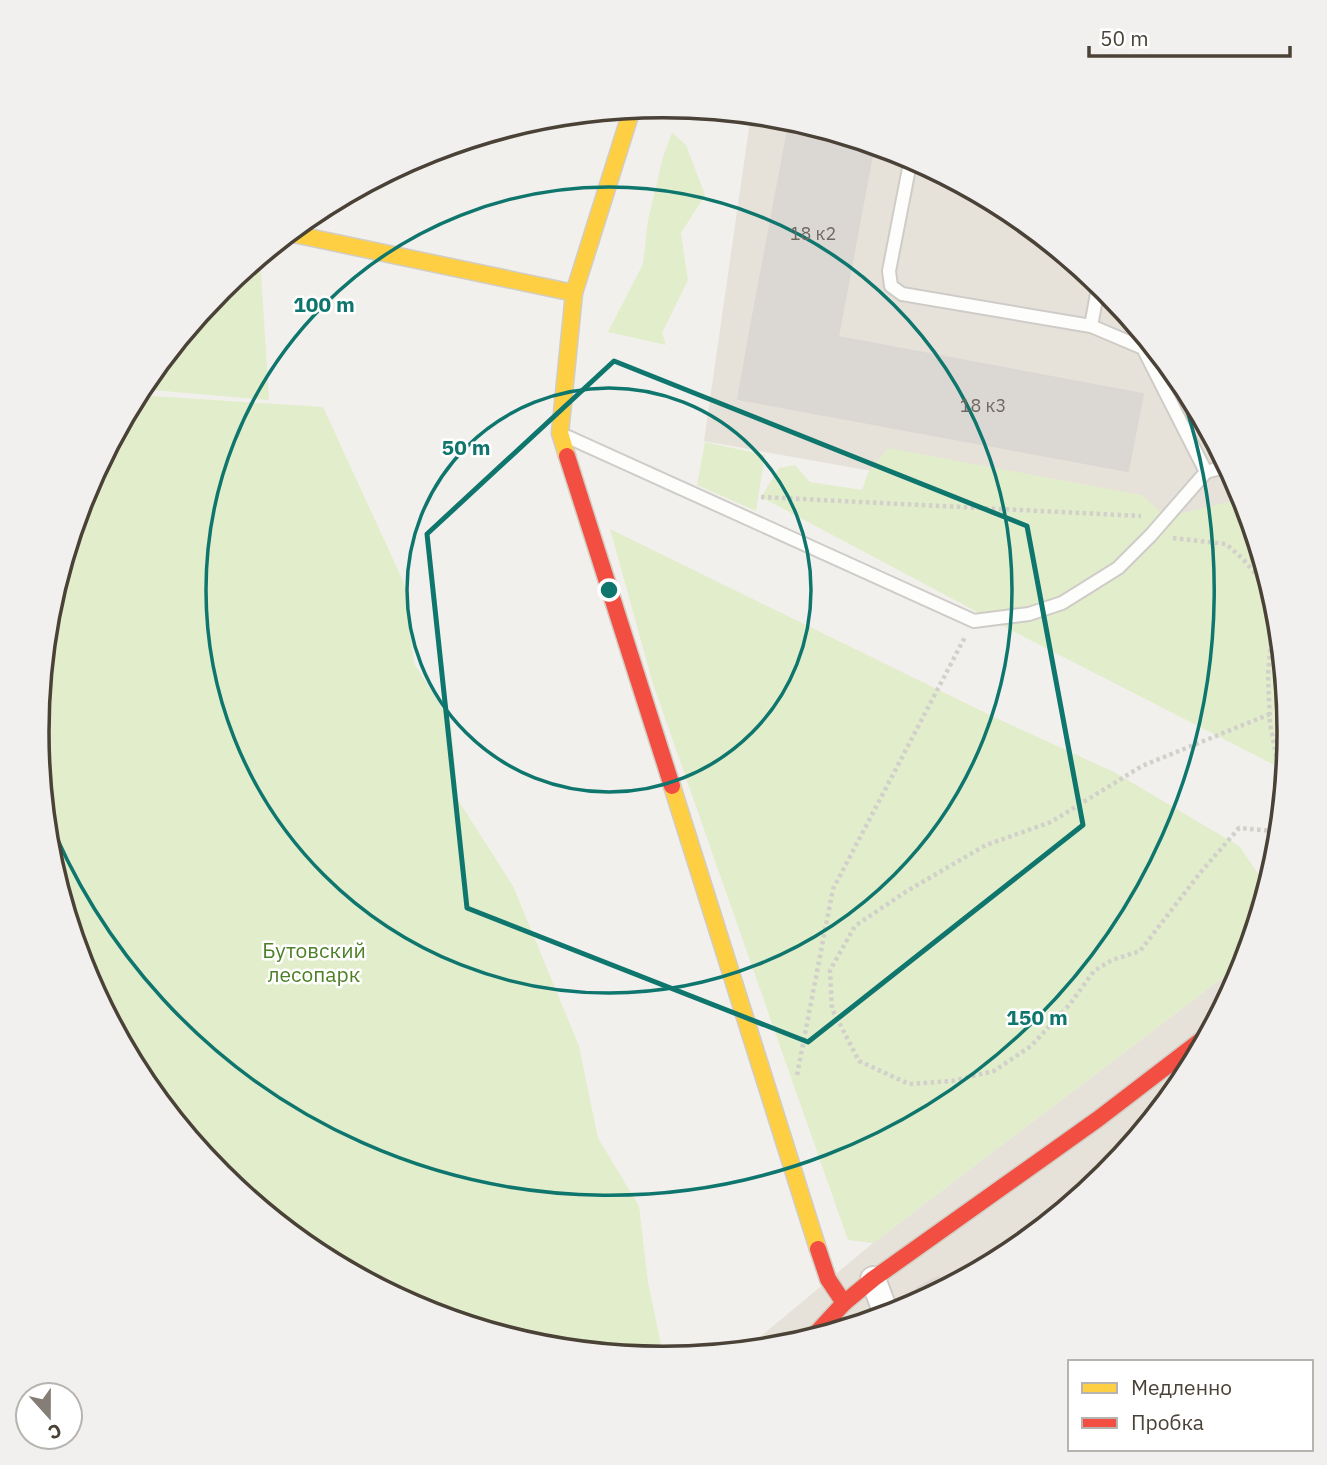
<svg xmlns="http://www.w3.org/2000/svg" width="1327" height="1465" viewBox="0 0 1327 1465" font-family="'IBM Plex Sans',sans-serif">
  <style>
    .residential { fill: #e7e2d9 }
    .green { fill: #e2edcb }
    .building { fill: #dbd7d3; stroke: #dbd7d2; stroke-width: 2 }
    .lines { fill: none; stroke-linecap: round; stroke-linejoin: round }
    .lane-casing { stroke: #cfccc8; stroke-width: 16 }
    .street-casing { stroke: #cfccc8; stroke-width: 28 }
    .slow-casing { stroke: #d2cdc3; stroke-width: 19 }
    .jam-casing { stroke: #d2cdc3; stroke-width: 19 }
    .path { stroke: #d2d0ca; stroke-width: 4.5; stroke-dasharray: 3.5 3.5; stroke-linecap: butt }
    .lane { stroke: #fdfdfc; stroke-width: 12 }
    .street { stroke: #fdfdfc; stroke-width: 24 }
    .slow { stroke: #ffcf43; stroke-width: 16 }
    .jam { stroke: #f24e42; stroke-width: 16 }
    .marked { fill: none; stroke: #0f766e; stroke-width: 5; stroke-linejoin: round }
    .ring { fill: none; stroke: #0f766e; stroke-width: 3.5 }
    .labels { text-anchor: middle; dominant-baseline: central; stroke-width: 5; stroke-linejoin: round; paint-order: stroke }
    .number-label { font-size: 18px; fill: #706860 }
    .park-label { font-size: 21px; fill: #4c7f26; stroke: #fff }
    .rim { fill: none; stroke: #4a4137; stroke-width: 3.5 }
    .centre { fill: #0f766e; stroke: #fff; stroke-width: 3.5 }
    .ring-label { font-size: 21px; text-anchor: middle; font-weight: bold; fill: #0f766e; stroke: #fff; stroke-width: 5; stroke-linejoin: round; paint-order: stroke }
  </style>
  <rect width="100%" height="100%" fill="#f2f0ec"/>
  <g class="residential">
    <polygon points="751,114 786,118 904,154 1012,212 1107,290 1185,385 1243,493 1253,527 866,470 704,441"/>
    <polygon points="1246,960 1242,973 1184,1081 1106,1176 1011,1254 903,1312 785,1347 742,1352 873,1243"/>
  </g>
  <g class="green">
    <polygon points="672,133 686,145 705,195 681,233 688,280 662,333 666,345 608,332 643,264 648,220 663,157"/>
    <polygon points="260,257 269,400 140,389 221,289"/>
    <polygon points="137,395 323,407 404,583 414,663 451,723 458,800 513,886 579,1046 598,1138 639,1206 648,1282 664,1359 541,1347 423,1311 315,1253 220,1175 142,1080 84,972 49,854 37,733 49,610 85,492"/>
    <polygon points="705,442 765,455 756,511 697,485"/>
    <polygon points="888,448 1141,495 1167,517 1244,498 1278,611 1290,733 1286,771 1028,639 761,497 779,468 795,465 810,482 862,490 868,473"/>
    <polygon points="610,529 996,718 1114,772 1239,846 1268,888 1246,960 873,1243 848,1240 653,684"/>
  </g>
  <g class="building">
    <polygon points="790,119 874,145 838,337 752,321"/>
    <polygon points="752,321 838,337 824,415 738,399"/>
    <polygon points="838,337 1143,394 1128,471 824,415"/>
    <polygon points="1079,1190 1082,1196 1063,1211 1058,1200"/>
    <polygon points="938,1277 945,1289 923,1301 917,1288"/>
  </g>
  <g class="lines">
    <g class="lane-casing">
      <g id="lane">
        <polyline points="911,158 889,271 891,286 902,294 1091,326"/>
        <polyline points="1099,283 1091,326 1143,348 1206,472"/>
        <polyline points="568,437 974,621 1029,614 1062,603 1118,568 1151,535 1206,472 1228,466"/>
      </g>
    </g>
    <g class="street-casing">
      <polyline id="street" points="873,1279 887,1316"/>
    </g>
    <g class="slow-casing">
      <g id="slow">
        <polyline points="289,233 574,293"/>
        <polyline points="567,456 560,433 574,293 632,109"/>
        <polyline points="672,786 818,1249"/>
      </g>
    </g>
    <g class="jam-casing">
      <g id="jam">
        <polyline points="567,456 672,786"/>
        <polyline points="844,1303 873,1279 1098,1119 1209,1034"/>
        <polyline points="810,1340 844,1303 828,1279 818,1249"/>
      </g>
    </g>
    <g class="path">
      <polyline points="761,497 1141,516"/>
      <polyline points="1173,538 1226,544 1243,559 1264,584 1273,619 1268,674 1270,724 1284,794"/>
      <polyline points="1270,714 1142,766 1051,822 986,845 907,891 855,926 830,970 832,1009 859,1061 909,1084 952,1081 994,1071 1031,1046 1070,1004 1094,971 1112,960 1140,951 1200,873 1239,828 1273,831 1280,834"/>
      <polyline points="797,1075 833,889 965,637"/>
    </g>
    <use href="#lane" class="lane"/>
    <use href="#street" class="street"/>
    <use href="#slow" class="slow"/>
    <use href="#jam" class="jam"/>
  </g>
  <path class="marked" d="M614,361L1027,526L1083,825L808,1042L467,908L427,534Z"/>
  <g class="ring">
    <circle cx="609" cy="590" r="202"/>
    <circle cx="609" cy="590" r="403"/>
    <path d="M1174 373A605 605 0 1 1 44 807"/>
  </g>
  <g class="labels">
    <g class="number-label">
      <text x="813" y="233">18 к2</text>
      <text x="983" y="405">18 к3</text>
    </g>
    <g class="park-label">
      <text x="314" y="950">Бутовский<tspan x="314" dy="24">лесопарк</tspan></text>
    </g>
  </g>
  <path d="M0 0H1327V1465H0ZM49 732a614 614 0 1 1 1228 0a614 614 0 1 1-1228 0Z" fill="#f1f0ef" fill-rule="evenodd"/>
  <path class="rim" d="M49 732a614 614 0 1 1 1228 0a614 614 0 1 1-1228 0Z"/>
  <circle cx="609" cy="590" r="10" class="centre"/>
  <g class="ring-label">
    <text x="324" y="312">100 m</text>
    <text x="466" y="455">50 m</text>
    <text x="1037" y="1025">150 m</text>
  </g>
  <rect x="1068" y="1360" width="245" height="91" fill="#ffffff" stroke="#b7b3af" stroke-width="2"/>
  <rect x="1082" y="1383" width="35" height="10" fill="#ffcf43" stroke="#b7b3af" stroke-width="2"/>
  <text x="1131" y="1395" font-size="21" fill="#4a4137">Медленно</text>
  <rect x="1082" y="1418" width="35" height="10" fill="#f24e42" stroke="#b7b3af" stroke-width="2"/>
  <text x="1131" y="1430" font-size="21" fill="#4a4137">Пробка</text>
  <g transform="translate(49 1416) rotate(159)"><circle r="33" fill="#ffffff" stroke="#b7b3af" stroke-width="2"/>
  <path d="M0-5L12 26L0 18L-12 26Z" fill="#857e76"/>
  <text y="-10" font-size="19" font-weight="bold" text-anchor="middle" fill="#4a4137">С</text>
  </g>
  <path d="M1089 46v10h201v-10" fill="none" stroke="#4a4137" stroke-width="3.5"/>
  <text x="1100" y="46" font-size="21" fill="#4a4137" stroke="#ffffff" stroke-width="5" paint-order="stroke">50 m</text>
</svg>
